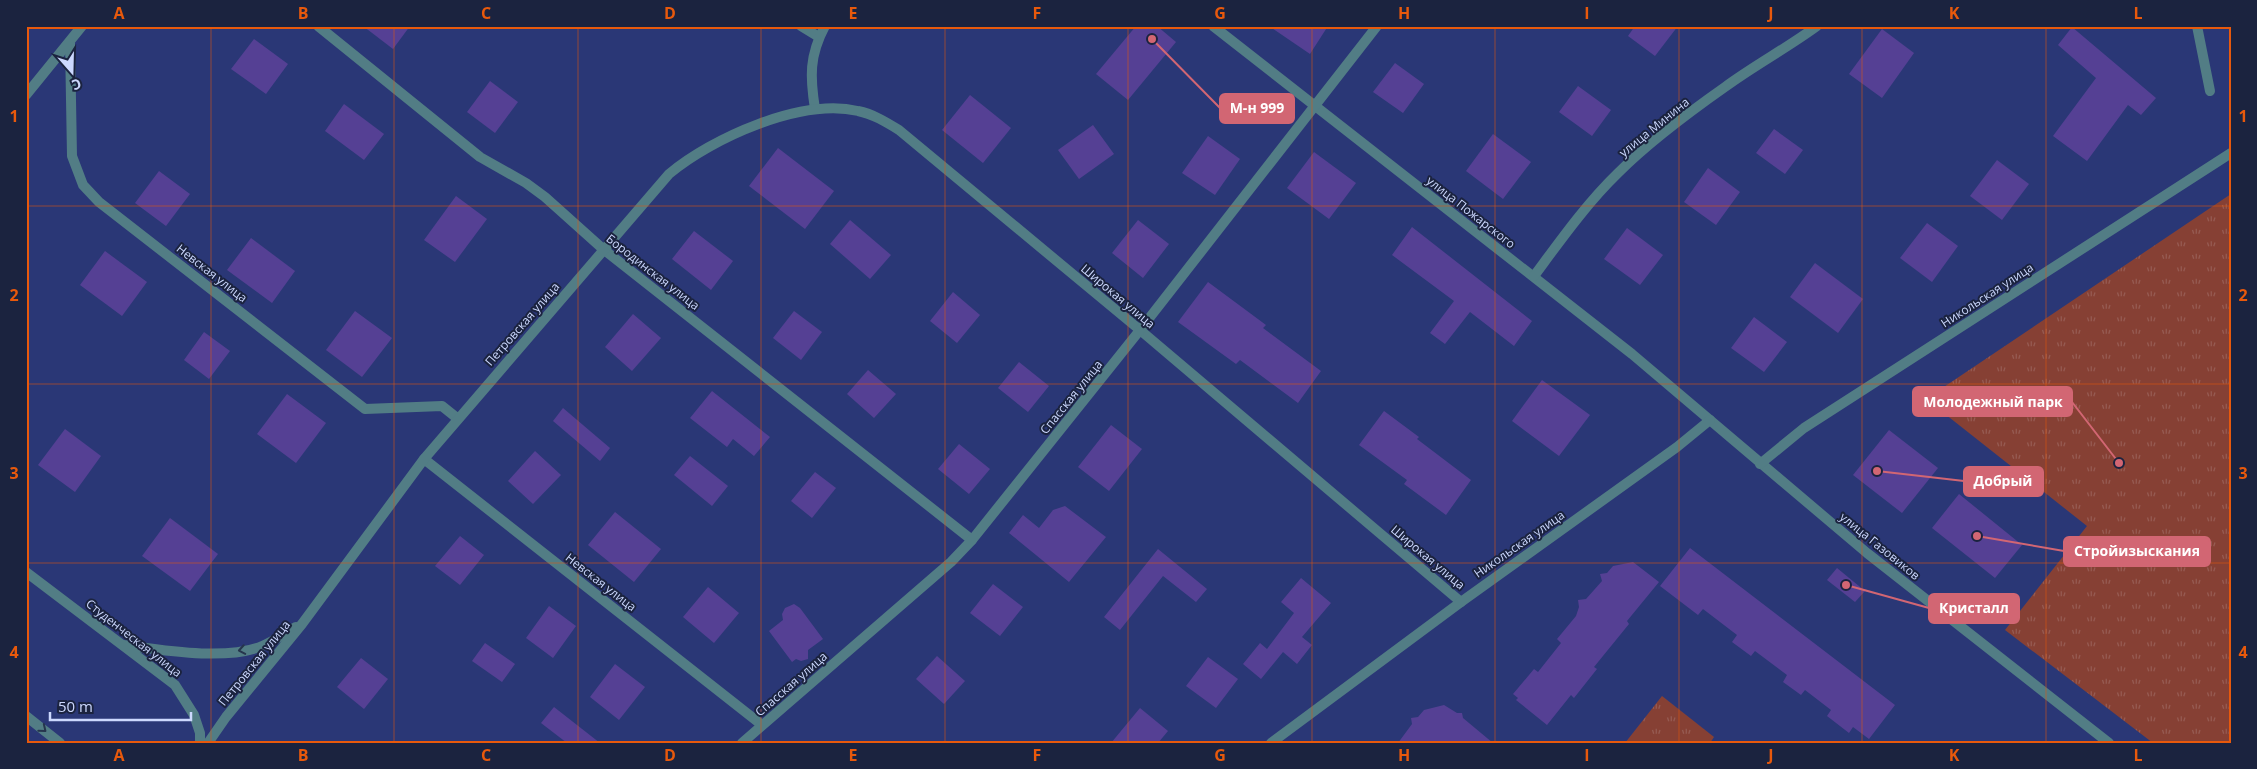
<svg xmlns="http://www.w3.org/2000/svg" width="2257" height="769" viewBox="0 0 2257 769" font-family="'Open Sans',sans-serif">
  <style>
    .park { fill: url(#park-tufts) }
    .building { fill: #554094 }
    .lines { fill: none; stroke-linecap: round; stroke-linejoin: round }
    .minor { stroke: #527d85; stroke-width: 10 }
    .tertiary { stroke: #527d85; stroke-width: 10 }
    .oneway { stroke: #26354d }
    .grid { fill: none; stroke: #e8590c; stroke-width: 1; stroke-opacity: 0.55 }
    .labels { text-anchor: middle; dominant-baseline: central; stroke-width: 4; stroke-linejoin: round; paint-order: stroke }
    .street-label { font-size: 12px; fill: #ccd8fe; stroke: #1b233f }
    .leader { fill: none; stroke: #d26673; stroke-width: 2 }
    .callout-dot { fill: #d26673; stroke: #1b233f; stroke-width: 2 }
    .callout { fill: #d26673; stroke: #d26673; stroke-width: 2 }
    .callout-label { font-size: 14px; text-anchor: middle; font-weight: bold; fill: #fff }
    .neatline { fill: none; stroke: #e8590c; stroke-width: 2 }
    .grid-label { font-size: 16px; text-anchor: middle; font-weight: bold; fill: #e8590c }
  </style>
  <defs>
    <pattern id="park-tufts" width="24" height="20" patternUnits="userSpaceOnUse" patternTransform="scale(1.25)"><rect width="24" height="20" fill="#864034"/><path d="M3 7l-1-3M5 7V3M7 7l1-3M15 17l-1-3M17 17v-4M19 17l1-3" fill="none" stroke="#965b52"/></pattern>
  </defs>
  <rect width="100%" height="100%" fill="#2a3776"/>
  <g class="park">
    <polygon points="2231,194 2231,743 2153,743 2005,630 2087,526 1926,399"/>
    <polygon points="1662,696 1714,737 1710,743 1625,743"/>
  </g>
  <g class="building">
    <polygon points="363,26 410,26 393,49"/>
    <polygon points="1136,26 1157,26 1176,42 1128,100 1096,74"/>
    <polygon points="1269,26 1328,26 1310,54"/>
    <polygon points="1635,26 1678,26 1655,56 1628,36"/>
    <polygon points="2072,27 2156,98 2141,115 2128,105 2087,161 2053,136 2096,78 2058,45"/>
    <polygon points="1882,29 1914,53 1882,98 1849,74"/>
    <polygon points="254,39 288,64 266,94 231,69"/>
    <polygon points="1395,63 1424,84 1403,113 1373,92"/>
    <polygon points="490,81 518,102 495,133 467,112"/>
    <polygon points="1578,86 1611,110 1592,136 1559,112"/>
    <polygon points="970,95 1011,128 983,163 942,130"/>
    <polygon points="344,104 384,134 364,160 325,131"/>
    <polygon points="1093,125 1114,154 1079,179 1058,150"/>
    <polygon points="1774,129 1803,150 1785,174 1756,153"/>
    <polygon points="1493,134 1531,162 1503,199 1466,171"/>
    <polygon points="1208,136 1240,159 1215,195 1182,173"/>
    <polygon points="778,148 834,191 805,229 749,186"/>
    <polygon points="1314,152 1356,183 1329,219 1287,188"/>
    <polygon points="1997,160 2029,184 2002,220 1970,196"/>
    <polygon points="1708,168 1740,192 1716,225 1684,202"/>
    <polygon points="159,171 190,194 166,226 135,203"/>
    <polygon points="456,196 487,219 455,262 424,240"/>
    <polygon points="850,220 891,255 870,279 830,244"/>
    <polygon points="1138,220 1169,244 1143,278 1112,253"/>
    <polygon points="1927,223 1958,246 1932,282 1900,258"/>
    <polygon points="1412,227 1532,321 1514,346 1470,312 1445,344 1430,333 1454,301 1392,255"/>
    <polygon points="1627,228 1663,255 1640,285 1604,259"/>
    <polygon points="694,231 733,261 711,290 672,259"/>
    <polygon points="251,238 295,271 272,303 227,270"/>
    <polygon points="105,251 147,282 122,316 80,285"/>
    <polygon points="1815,263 1863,299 1838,333 1790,297"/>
    <polygon points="1208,282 1266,325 1263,328 1321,371 1298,403 1240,360 1236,364 1178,322"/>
    <polygon points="953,292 980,315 957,343 930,321"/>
    <polygon points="355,311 392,338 362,377 326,350"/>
    <polygon points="794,311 822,332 801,360 773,338"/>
    <polygon points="633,314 661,338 632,371 605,347"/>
    <polygon points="1754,317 1787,342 1764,372 1731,348"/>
    <polygon points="204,332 230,351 209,379 184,360"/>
    <polygon points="1019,362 1049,386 1028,412 998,388"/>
    <polygon points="868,370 896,394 874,418 847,394"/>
    <polygon points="1542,380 1590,415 1559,456 1512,421"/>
    <polygon points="712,391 770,437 754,456 733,439 727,447 690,418"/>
    <polygon points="287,394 326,423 296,463 257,434"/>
    <polygon points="563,408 610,448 600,461 553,421"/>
    <polygon points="1384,411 1419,437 1417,439 1471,480 1446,515 1404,484 1407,480 1359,445"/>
    <polygon points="1111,425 1142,449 1109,491 1078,467"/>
    <polygon points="65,429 101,456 75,492 38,465"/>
    <polygon points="1889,430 1938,468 1902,513 1853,475"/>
    <polygon points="959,444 990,469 969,494 938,469"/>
    <polygon points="535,451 561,475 533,504 508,481"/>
    <polygon points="690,456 728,486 712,506 674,475"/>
    <polygon points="815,472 836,488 812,518 791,501"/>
    <polygon points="1959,494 2022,545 1995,578 1932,528"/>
    <polygon points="1065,506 1106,537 1069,582 1009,533 1023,515 1039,528 1053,510"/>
    <polygon points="615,512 661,549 634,582 588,545"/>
    <polygon points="170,518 218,554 190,591 142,556"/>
    <polygon points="460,536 484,555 460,585 435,566"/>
    <polygon points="1690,548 1895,705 1869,739 1853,727 1849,733 1827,716 1831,710 1805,690 1801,695 1783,682 1787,675 1755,651 1751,656 1732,642 1737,635 1703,609 1698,615 1660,586"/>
    <polygon points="1158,549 1207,589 1196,602 1163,576 1120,630 1104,617"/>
    <polygon points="1633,562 1659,582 1627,621 1629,624 1594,667 1597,669 1574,698 1571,695 1547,725 1516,700 1518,698 1513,694 1534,669 1538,672 1561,643 1557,639 1576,616 1579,607 1578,600 1586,599 1602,581 1600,574 1607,573 1613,566"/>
    <polygon points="1837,568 1865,591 1855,602 1827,580"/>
    <polygon points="1301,578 1331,603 1302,637 1312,645 1297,664 1283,652 1261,679 1243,664 1260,643 1267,649 1294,613 1281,602"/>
    <polygon points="993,584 1023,607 1000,636 970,613"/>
    <polygon points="708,587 739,613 714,643 683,617"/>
    <polygon points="794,604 800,608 823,639 808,650 808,659 801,661 796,659 792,662 769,631 783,620 782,614 785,608"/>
    <polygon points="549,606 576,626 553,658 526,638"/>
    <polygon points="485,643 515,664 502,682 472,661"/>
    <polygon points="937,656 965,681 944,704 916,679"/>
    <polygon points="1208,657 1238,679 1216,708 1186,686"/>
    <polygon points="361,658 388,679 364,709 337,687"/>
    <polygon points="615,664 645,687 619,720 590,697"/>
    <polygon points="1444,705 1457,713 1462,713 1463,718 1493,743 1398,743 1412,724 1411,718 1418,717 1424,710"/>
    <polygon points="554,707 600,743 567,743 541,723"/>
    <polygon points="1140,708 1168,731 1158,743 1111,743"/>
  </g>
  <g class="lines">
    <g class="minor">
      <polyline points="318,26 480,157 526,183 545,197 603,249 972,540"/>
      <polyline points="801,26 819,37"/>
      <polyline points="1213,26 1632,354 1867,553 2109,743"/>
      <polyline points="2197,26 2210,91"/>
      <polyline points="70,43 72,156 83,185 99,202 365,409 442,406 457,418"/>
      <polyline points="26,95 82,26"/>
      <path d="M815,109C810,77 809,56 825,26"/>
      <path d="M1534,276C1560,241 1586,204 1618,173C1650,141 1688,113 1725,87C1755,65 1787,48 1817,26"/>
      <polyline points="424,459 762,725"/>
      <polyline points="1760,464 1804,428 2231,153"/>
      <path d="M123,645C162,650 226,661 262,646C274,641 285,633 296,627"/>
      <polyline points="26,716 60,743"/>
      <path d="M208,743L226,717L302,624L424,459L669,174C712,138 801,98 858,111C873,114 886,122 899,130L1140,330L1461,602"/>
      <polyline points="742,743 951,562 972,540 1140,330 1377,26"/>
      <polyline points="1271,743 1461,602 1677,447 1710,420"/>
    </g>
    <polyline class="tertiary" points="26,572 175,685 194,715 200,733 200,743"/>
  </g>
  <defs><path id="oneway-chevron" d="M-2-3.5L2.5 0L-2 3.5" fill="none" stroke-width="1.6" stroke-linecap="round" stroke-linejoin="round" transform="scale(1.25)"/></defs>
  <g class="oneway">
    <use href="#oneway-chevron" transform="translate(242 650) rotate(170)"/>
    <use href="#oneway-chevron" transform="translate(43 729) rotate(39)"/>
  </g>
  <path class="grid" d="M211,26V743M394,26V743M578,26V743M761,26V743M945,26V743M1128,26V743M1312,26V743M1495,26V743M1679,26V743M1862,26V743M2046,26V743M26,206H2231M26,384H2231M26,563H2231"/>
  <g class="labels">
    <g class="street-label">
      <text transform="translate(1654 127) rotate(-39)">улица Минина</text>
      <text transform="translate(1471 212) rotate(38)">улица Пожарского</text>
      <text transform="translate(653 272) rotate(38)">Бородинская улица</text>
      <text transform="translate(212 273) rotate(38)">Невская улица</text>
      <text transform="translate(1987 295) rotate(-33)">Никольская улица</text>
      <text transform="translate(1118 296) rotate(40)">Широкая улица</text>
      <text transform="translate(522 324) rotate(-49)">Петровская улица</text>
      <text transform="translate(1071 397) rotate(-51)">Спасская улица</text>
      <text transform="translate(1519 544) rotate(-35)">Никольская улица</text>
      <text transform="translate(1880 546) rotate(39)">улица Газовиков</text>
      <text transform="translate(1428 557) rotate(40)">Широкая улица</text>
      <text transform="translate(601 582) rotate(38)">Невская улица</text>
      <text transform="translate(134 638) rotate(38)">Студенческая улица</text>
      <text transform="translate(254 663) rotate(-51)">Петровская улица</text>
      <text transform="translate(791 684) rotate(-41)">Спасская улица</text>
    </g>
  </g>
  <path class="leader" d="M1152 39L1220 108M2119 463L2072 402M1877 471L1964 481M1977 536L2064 551M1846 585L1929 608"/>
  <g class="callout-dot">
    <circle cx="1152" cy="39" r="5"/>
    <circle cx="2119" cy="463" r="5"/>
    <circle cx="1877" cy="471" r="5"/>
    <circle cx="1977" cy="536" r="5"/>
    <circle cx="1846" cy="585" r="5"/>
  </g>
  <g class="callout">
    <rect x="1220" y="94" width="74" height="29" rx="5"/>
    <rect x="1913" y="387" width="159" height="29" rx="5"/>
    <rect x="1964" y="467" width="79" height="29" rx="5"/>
    <rect x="2064" y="537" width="146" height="29" rx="5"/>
    <rect x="1929" y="594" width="90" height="29" rx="5"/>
  </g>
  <g class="callout-label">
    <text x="1257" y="113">М-н 999</text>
    <text x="1993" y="407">Молодежный парк</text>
    <text x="2003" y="486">Добрый</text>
    <text x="2137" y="556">Стройизыскания</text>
    <text x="1974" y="613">Кристалл</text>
  </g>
  <rect width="2257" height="769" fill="none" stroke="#1b233f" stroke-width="55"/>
  <g transform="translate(72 72) rotate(160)" stroke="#1b233f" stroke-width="4" paint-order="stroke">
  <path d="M0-4L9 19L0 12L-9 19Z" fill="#ccd8fe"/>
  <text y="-8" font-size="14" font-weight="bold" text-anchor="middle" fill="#ccd8fe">С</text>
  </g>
  <path d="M50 712v8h141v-8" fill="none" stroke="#ccd8fe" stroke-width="2.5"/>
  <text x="58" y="712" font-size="15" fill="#ccd8fe" stroke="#1b233f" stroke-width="4" paint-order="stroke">50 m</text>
  <rect x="28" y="28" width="2202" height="714" class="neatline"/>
  <g class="grid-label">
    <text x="119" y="19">A</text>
    <text x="303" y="19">B</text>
    <text x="486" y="19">C</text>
    <text x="670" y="19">D</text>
    <text x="853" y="19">E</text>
    <text x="1037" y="19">F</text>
    <text x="1220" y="19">G</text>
    <text x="1404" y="19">H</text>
    <text x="1587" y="19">I</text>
    <text x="1771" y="19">J</text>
    <text x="1954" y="19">K</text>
    <text x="2138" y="19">L</text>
    <text x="14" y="122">1</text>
    <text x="2243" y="122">1</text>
    <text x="14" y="301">2</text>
    <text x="2243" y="301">2</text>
    <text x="14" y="479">3</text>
    <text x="2243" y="479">3</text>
    <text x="14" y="658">4</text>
    <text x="2243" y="658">4</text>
    <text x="119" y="761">A</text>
    <text x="303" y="761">B</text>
    <text x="486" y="761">C</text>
    <text x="670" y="761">D</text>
    <text x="853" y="761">E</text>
    <text x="1037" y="761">F</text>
    <text x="1220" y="761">G</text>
    <text x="1404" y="761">H</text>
    <text x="1587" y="761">I</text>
    <text x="1771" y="761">J</text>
    <text x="1954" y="761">K</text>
    <text x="2138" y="761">L</text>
  </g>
</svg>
